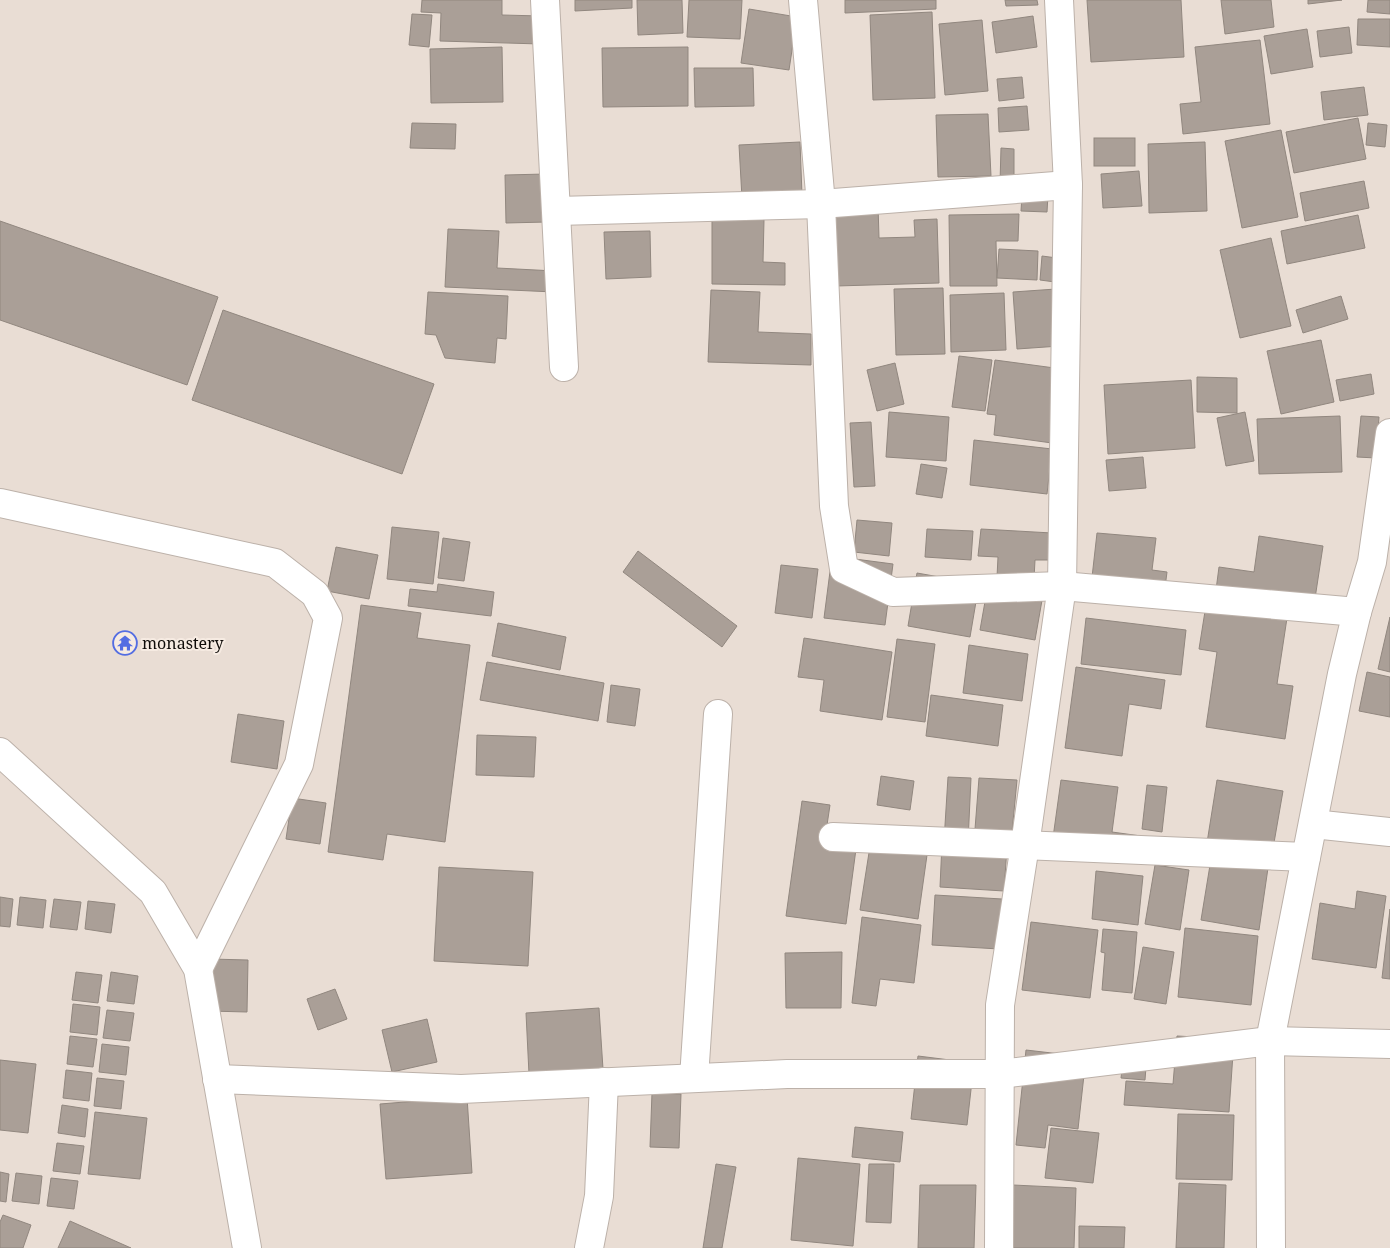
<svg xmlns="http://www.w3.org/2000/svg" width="1390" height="1248" viewBox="0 0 1390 1248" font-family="'Noto Serif',serif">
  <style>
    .building { fill: #aa9f97; stroke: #91877f }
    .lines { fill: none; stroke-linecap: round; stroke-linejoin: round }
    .minor-casing { stroke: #bcb1a9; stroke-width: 30 }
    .minor { stroke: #fff; stroke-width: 28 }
    .labels { text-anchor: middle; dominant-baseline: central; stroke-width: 4; stroke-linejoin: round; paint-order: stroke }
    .poi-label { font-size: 16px; fill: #0f0c09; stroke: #f6ebe2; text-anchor: start }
  </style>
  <rect width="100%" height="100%" fill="#e9ddd4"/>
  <g class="building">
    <polygon points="422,0 502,0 502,15 541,16 540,44 440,41 441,13 421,12"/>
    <polygon points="575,0 632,0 632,8 575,11"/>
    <polygon points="637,0 682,0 683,33 638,35"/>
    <polygon points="689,0 742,0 740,39 687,37"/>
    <polygon points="845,0 936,0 936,9 845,13"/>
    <polygon points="1005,0 1037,0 1038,5 1006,6"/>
    <polygon points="1087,0 1181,0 1184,57 1091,62"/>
    <polygon points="1221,0 1271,0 1274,27 1225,34"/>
    <polygon points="1308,0 1342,0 1308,4"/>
    <polygon points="1368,0 1390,0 1390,14 1367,12"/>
    <polygon points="749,9 797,17 789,70 741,63"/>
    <polygon points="932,12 935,98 873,100 870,15"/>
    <polygon points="412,14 432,15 429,47 409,45"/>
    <polygon points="1033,16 1037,47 996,53 992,22"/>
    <polygon points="1358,19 1390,19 1390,47 1357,45"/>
    <polygon points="982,20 988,91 945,95 939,24"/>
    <polygon points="1349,27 1352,53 1320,57 1317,31"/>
    <polygon points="1307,29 1313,67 1271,74 1264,36"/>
    <polygon points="1260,40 1270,124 1183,134 1180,104 1201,102 1195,47"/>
    <polygon points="502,47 503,102 431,103 430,49"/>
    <polygon points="688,47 688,106 603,107 602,48"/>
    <polygon points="694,68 753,68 754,106 695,107"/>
    <polygon points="1022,77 1024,98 999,101 997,79"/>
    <polygon points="1364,87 1368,115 1324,120 1321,92"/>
    <polygon points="1027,106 1029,130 999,132 998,108"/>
    <polygon points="988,114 991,176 938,177 936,115"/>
    <polygon points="1358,118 1366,159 1294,173 1286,132"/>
    <polygon points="412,123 456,124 455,149 410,148"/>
    <polygon points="1368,123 1387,125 1385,147 1366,145"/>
    <polygon points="1281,130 1298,217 1242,228 1225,141"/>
    <rect x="1094" y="138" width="41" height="28"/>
    <polygon points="800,142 802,195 742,198 739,145"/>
    <polygon points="1205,142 1207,211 1149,213 1148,144"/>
    <polygon points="1001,148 1014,149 1014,184 1000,183"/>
    <polygon points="1139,171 1142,206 1103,208 1101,174"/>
    <polygon points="546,174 547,222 506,223 505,175"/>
    <polygon points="1364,181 1369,208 1305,221 1300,193"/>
    <polygon points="1022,195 1048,195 1047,212 1021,211"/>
    <polygon points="878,205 879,238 915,237 914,220 937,219 939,283 836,286 834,206"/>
    <polygon points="1019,214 1018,241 996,241 997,286 950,286 949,215"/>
    <polygon points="1358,215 1365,248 1287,264 1281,231"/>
    <polygon points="712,220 764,220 763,262 785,263 785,285 712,284"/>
    <polygon points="0,221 218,297 187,385 0,320"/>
    <polygon points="448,229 499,231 497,268 555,271 554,292 445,287"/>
    <polygon points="650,231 651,277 606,279 604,232"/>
    <polygon points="1271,238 1291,326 1240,338 1220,250"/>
    <polygon points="999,249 1038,251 1037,280 997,278"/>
    <polygon points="1042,256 1057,258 1055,282 1040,280"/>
    <polygon points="943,288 945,354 896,355 894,289"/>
    <polygon points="1056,289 1060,346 1017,349 1013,292"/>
    <polygon points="711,290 760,292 758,332 811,334 811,365 708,362"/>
    <polygon points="428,292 508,296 506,339 497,338 495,363 445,358 436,335 425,334"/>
    <polygon points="1004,293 1006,350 951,352 950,295"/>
    <polygon points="1341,296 1348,319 1303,333 1296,310"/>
    <polygon points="223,310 434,384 402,474 192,400"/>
    <polygon points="1321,340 1334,402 1281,414 1267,351"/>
    <polygon points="959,356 992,360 985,411 952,407"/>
    <polygon points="995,360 1062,369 1052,443 994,435 996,415 987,414"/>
    <polygon points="895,363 904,404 877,411 867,370"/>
    <polygon points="1371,374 1374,394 1340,401 1336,380"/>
    <polygon points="1197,377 1237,378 1237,413 1197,412"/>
    <polygon points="1191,380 1195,448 1108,454 1104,385"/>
    <polygon points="889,412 949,417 946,461 886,457"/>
    <polygon points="1245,412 1254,461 1226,466 1217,418"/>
    <polygon points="1340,416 1342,472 1259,474 1257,419"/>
    <polygon points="1361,416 1379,417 1376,458 1357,457"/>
    <polygon points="871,422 875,486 854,487 850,423"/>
    <polygon points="974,440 1052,449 1047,494 970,485"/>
    <polygon points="1143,457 1146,488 1109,491 1106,460"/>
    <polygon points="921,464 947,468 942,498 916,494"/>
    <polygon points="857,520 892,523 889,556 854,552"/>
    <polygon points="392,527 439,532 433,584 387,579"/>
    <polygon points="927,529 973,531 971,560 925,557"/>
    <polygon points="981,529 1052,533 1050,560 1035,560 1034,579 997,577 998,557 978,556"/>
    <polygon points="1097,533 1156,538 1152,570 1167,572 1163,603 1090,595"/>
    <polygon points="1259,536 1323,546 1314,605 1216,590 1219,567 1254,572"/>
    <polygon points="443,538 470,542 464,581 438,578"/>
    <polygon points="336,547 378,555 369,599 327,591"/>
    <polygon points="638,551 737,626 722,647 623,572"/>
    <polygon points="832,556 893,564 885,625 824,618"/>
    <polygon points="781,565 818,569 812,618 775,613"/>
    <polygon points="917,573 979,584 970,637 908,626"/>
    <polygon points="989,579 1044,589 1035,640 980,630"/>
    <polygon points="438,584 494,592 491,616 408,606 410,589 437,592"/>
    <polygon points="361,605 421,613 417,638 470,645 445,842 387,834 383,860 328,852"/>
    <polygon points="1206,605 1287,618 1277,684 1293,686 1285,739 1206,727 1217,652 1199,649"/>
    <polygon points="1390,617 1390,672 1378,669"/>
    <polygon points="1086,618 1186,630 1181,675 1081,664"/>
    <polygon points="498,623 566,637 560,670 492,656"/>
    <polygon points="804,638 892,652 882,720 820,711 824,680 798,677"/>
    <polygon points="897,639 935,644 925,722 887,717"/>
    <polygon points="969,645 1028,654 1022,701 963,693"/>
    <polygon points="487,662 604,683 598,721 480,700"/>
    <polygon points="1076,667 1165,680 1161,709 1129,704 1122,756 1065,748"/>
    <polygon points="1367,672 1390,677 1390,717 1359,711"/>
    <polygon points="611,685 640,689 635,726 607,722"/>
    <polygon points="931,695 1003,705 998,746 926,736"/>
    <polygon points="238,714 284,721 277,769 231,762"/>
    <polygon points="477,735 536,737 534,777 476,775"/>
    <polygon points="881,776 914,781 910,810 877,805"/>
    <polygon points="948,777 971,778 968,842 944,841"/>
    <polygon points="979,778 1017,780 1012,832 975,829"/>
    <polygon points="1061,780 1118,787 1112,832 1141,836 1137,863 1051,852"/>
    <polygon points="1217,780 1283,791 1271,860 1206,849"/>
    <polygon points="1147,785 1167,787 1162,832 1142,829"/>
    <polygon points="292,798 326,803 320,844 286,839"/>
    <polygon points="802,801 830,805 824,845 856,849 846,924 786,916"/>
    <polygon points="871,840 928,848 918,919 860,910"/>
    <polygon points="942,843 1007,847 1004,891 940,887"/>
    <polygon points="1211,859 1268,868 1259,930 1201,920"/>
    <polygon points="1155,865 1189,870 1180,930 1145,924"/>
    <polygon points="439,867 533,872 528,966 434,961"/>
    <polygon points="1096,871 1143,876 1138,925 1092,919"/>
    <polygon points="1357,891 1386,896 1376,968 1312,959 1320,903 1355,909"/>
    <polygon points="935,895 1002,899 999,949 932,945"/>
    <polygon points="0,897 13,899 10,927 0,926"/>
    <polygon points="20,897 46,900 43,928 17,925"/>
    <polygon points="54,899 81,902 77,930 50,927"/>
    <polygon points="88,901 115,904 111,933 85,929"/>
    <polygon points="1390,909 1390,979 1382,978"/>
    <polygon points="862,917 921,925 914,983 880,979 876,1006 852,1003"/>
    <polygon points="1031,922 1098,930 1090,998 1022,990"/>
    <polygon points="1185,928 1258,936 1251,1005 1178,997"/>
    <polygon points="1103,929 1137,932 1132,993 1102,990 1105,953 1101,952"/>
    <polygon points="1143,947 1174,952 1166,1004 1134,999"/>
    <polygon points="842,952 841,1008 786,1008 785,953"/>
    <polygon points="210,959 248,960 247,1012 209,1011"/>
    <polygon points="76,972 102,975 98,1003 72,1000"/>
    <polygon points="111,972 138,976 134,1004 107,1001"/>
    <polygon points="335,989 347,1019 318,1030 307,999"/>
    <polygon points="73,1004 100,1007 97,1035 70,1032"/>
    <polygon points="599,1008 603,1069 529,1074 526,1013"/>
    <polygon points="107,1010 134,1013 130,1041 103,1038"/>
    <polygon points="427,1019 437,1062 392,1072 382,1030"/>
    <polygon points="70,1036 97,1039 93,1067 67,1064"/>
    <polygon points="1177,1036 1234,1039 1229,1112 1124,1105 1126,1081 1173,1084"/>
    <polygon points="102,1044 129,1047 126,1075 99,1072"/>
    <polygon points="1026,1050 1086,1057 1078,1129 1048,1125 1045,1148 1016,1145"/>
    <polygon points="1124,1052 1147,1054 1145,1080 1121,1078"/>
    <polygon points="918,1056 974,1063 967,1125 911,1119"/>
    <polygon points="0,1060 36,1064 28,1133 0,1130"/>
    <polygon points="66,1070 92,1073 89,1101 63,1098"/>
    <polygon points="97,1078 124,1081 121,1109 94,1106"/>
    <polygon points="652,1093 681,1094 679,1148 650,1147"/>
    <polygon points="467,1097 472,1173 386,1179 380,1104"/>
    <polygon points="62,1105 88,1109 85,1137 58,1133"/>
    <polygon points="95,1112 147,1118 140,1179 88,1174"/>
    <polygon points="1178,1114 1234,1115 1232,1180 1176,1179"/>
    <polygon points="855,1127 903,1132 900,1162 852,1157"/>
    <polygon points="1051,1128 1099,1133 1093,1183 1045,1178"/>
    <polygon points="57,1143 84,1146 80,1174 53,1171"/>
    <polygon points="798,1158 860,1164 853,1246 791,1240"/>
    <polygon points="716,1164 736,1167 722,1248 703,1248"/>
    <polygon points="869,1164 894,1164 891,1223 866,1222"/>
    <polygon points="0,1172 9,1174 6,1202 0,1201"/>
    <polygon points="16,1173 42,1176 39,1204 12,1201"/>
    <polygon points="51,1178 78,1181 74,1209 47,1206"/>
    <polygon points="1179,1183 1226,1185 1224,1248 1176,1248"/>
    <polygon points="920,1185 976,1185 974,1248 918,1248"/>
    <polygon points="1013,1185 1076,1188 1074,1248 1010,1248"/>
    <polygon points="3,1215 31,1225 23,1248 0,1248 0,1222"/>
    <polygon points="70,1221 131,1248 58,1248"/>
    <polygon points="1079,1226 1125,1227 1124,1248 1079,1248"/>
  </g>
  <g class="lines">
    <g class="minor-casing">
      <g id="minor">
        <polyline points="545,0 564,367"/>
        <polyline points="803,0 821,204 834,506 844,569 893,592 1062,586 1357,612"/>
        <polyline points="557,211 821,204 1068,185"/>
        <polyline points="0,503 275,563 315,594 328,618 299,764 198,969"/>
        <polyline points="0,752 153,892 198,969 247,1248"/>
        <polyline points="1313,824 1390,832"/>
        <polyline points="833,837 1306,857"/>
        <polyline points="694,1078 718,714"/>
        <polyline points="217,1079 461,1089 787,1074 1000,1074 1270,1041 1390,1044"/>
        <polyline points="589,1248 599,1196 604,1082"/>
        <polyline points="999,1248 1000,1005 1025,845 1062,586 1068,185 1059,0"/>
        <polyline points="1271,1248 1270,1041 1342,674 1357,612 1372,562 1390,433"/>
      </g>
    </g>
    <use href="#minor" class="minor"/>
  </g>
  <defs>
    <g id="temple-ring" transform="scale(1.25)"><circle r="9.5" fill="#f6ebe2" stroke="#536de2" stroke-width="1.5"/><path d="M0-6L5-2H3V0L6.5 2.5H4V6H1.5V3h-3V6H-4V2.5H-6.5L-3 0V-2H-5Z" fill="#536de2"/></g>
  </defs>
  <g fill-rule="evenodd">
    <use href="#temple-ring" x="125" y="643"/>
  </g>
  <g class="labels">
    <g class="poi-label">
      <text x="142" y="643">monastery</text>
    </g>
  </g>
</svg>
